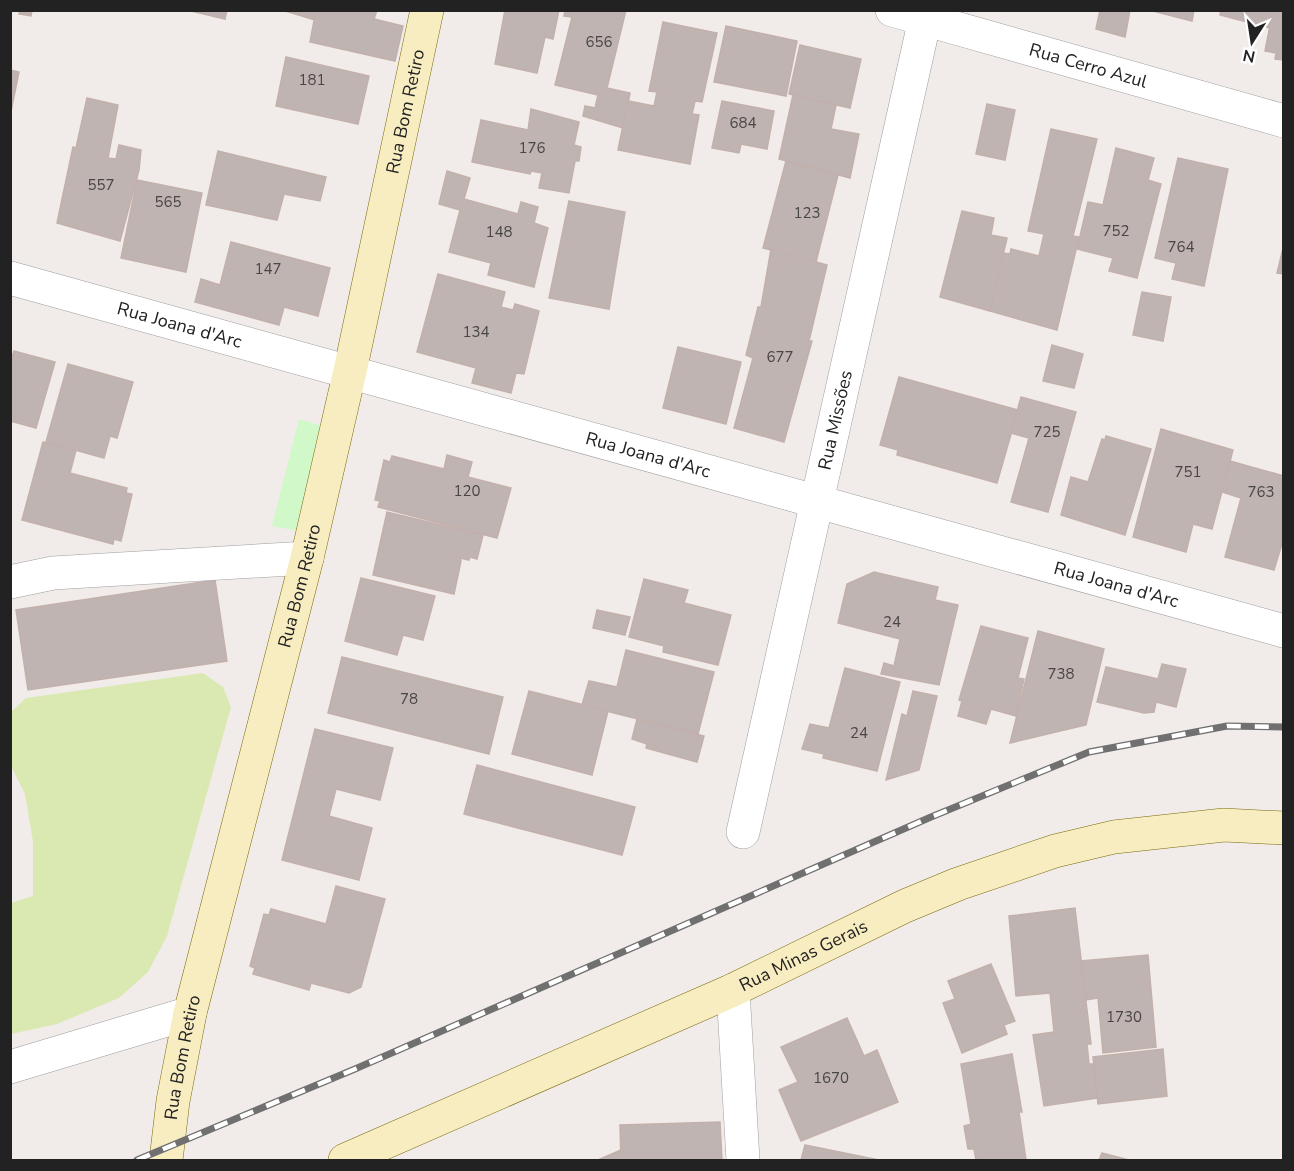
<svg xmlns="http://www.w3.org/2000/svg" width="1294" height="1171" viewBox="0 0 1294 1171" font-family="'Nunito Sans',sans-serif">
  <style>
    .grass { fill: #dae9b1 }
    .park { fill: #d1f8c9 }
    .building { fill: #bfb4b2; stroke: #c3b0ab; stroke-width: 1.5 }
    .lines { fill: none; stroke-linecap: round; stroke-linejoin: round }
    .street-casing { stroke: #9f9f9f; stroke-width: 34 }
    .secondary-casing { stroke: #786909; stroke-width: 34 }
    .street { stroke: #fff; stroke-width: 33 }
    .secondary { stroke: #f8edc0; stroke-width: 33 }
    .rail-casing { stroke: #707070; stroke-width: 7 }
    .rail { stroke: #fff; stroke-width: 4.5; stroke-dasharray: 14; stroke-linecap: butt }
    .labels { text-anchor: middle; dominant-baseline: central; stroke-width: 4.5; stroke-linejoin: round; paint-order: stroke }
    .number-label { font-size: 15px; fill: #494646 }
    .street-label { font-size: 18px; fill: #222; stroke: #fff }
  </style>
  <rect width="100%" height="100%" fill="#f1ece9"/>
  <polygon class="grass" points="203,673 223,687 231,707 167,936 148,972 119,998 57,1024 11,1034 11,903 33,896 33,842 25,794 11,766 11,712 26,698"/>
  <polygon class="park" points="299,419 323,426 298,531 272,526"/>
  <g class="building">
    <polygon points="32,10 31,16 19,14 20,10"/>
    <polygon points="187,10 227,10 225,19"/>
    <polygon points="282,10 316,10 315,20"/>
    <polygon points="316,10 377,10 374,19 403,26 395,61 310,42"/>
    <polygon points="505,10 559,10 553,39 545,37 537,73 495,64"/>
    <polygon points="565,10 626,10 607,88 630,93 623,128 583,116 585,106 595,108 598,95 555,85 572,17 564,16"/>
    <polygon points="1100,10 1130,10 1125,37 1096,29"/>
    <polygon points="1149,10 1194,10 1192,21"/>
    <polygon points="1221,10 1273,10 1270,28 1220,15"/>
    <polygon points="1273,10 1284,10 1284,60 1275,59 1276,53 1265,51"/>
    <polygon points="663,22 717,33 702,102 695,101 692,114 699,115 690,164 618,150 628,101 654,106 657,92 649,91"/>
    <polygon points="726,26 797,41 786,96 714,82"/>
    <polygon points="800,45 861,59 850,108 789,94"/>
    <polygon points="286,57 369,76 358,124 276,106"/>
    <polygon points="10,70 19,72 10,116"/>
    <polygon points="793,95 836,105 831,129 859,134 850,178 779,159"/>
    <polygon points="87,98 118,105 108,158 116,159 119,145 141,150 139,170 120,241 57,223 73,147 76,148"/>
    <polygon points="722,101 774,111 767,149 741,144 739,153 712,148"/>
    <polygon points="987,104 1015,110 1005,160 976,154"/>
    <polygon points="531,109 579,122 574,145 581,147 579,161 575,161 569,193 539,188 542,173 531,171 530,174 472,162 481,120 528,130"/>
    <polygon points="1051,129 1097,139 1073,236 1079,237 1057,330 990,311 1003,253 1010,254 1011,249 1039,256 1044,234 1028,231"/>
    <polygon points="1116,148 1154,158 1148,180 1161,184 1137,278 1109,271 1113,258 1077,249 1088,202 1103,205"/>
    <polygon points="218,151 326,177 320,201 284,194 277,220 206,205"/>
    <polygon points="1178,158 1228,169 1204,286 1172,279 1176,263 1155,258"/>
    <polygon points="786,161 838,175 816,262 763,248"/>
    <polygon points="447,171 470,178 464,199 518,214 521,202 538,207 534,223 548,228 534,287 488,275 491,263 449,252 460,210 439,204"/>
    <polygon points="137,180 202,193 186,272 121,258"/>
    <polygon points="569,201 625,212 609,309 549,298"/>
    <polygon points="962,211 994,218 991,235 1007,238 990,311 940,297"/>
    <polygon points="231,242 330,268 318,316 284,307 279,325 195,302 201,279 220,285"/>
    <polygon points="1284,244 1284,274 1277,273"/>
    <polygon points="771,249 827,265 809,341 812,341 784,442 734,428 753,358 746,355 758,307 761,307"/>
    <polygon points="438,274 505,292 501,307 513,310 515,304 539,311 524,374 516,373 511,393 472,383 476,368 417,352"/>
    <polygon points="1142,292 1171,297 1163,341 1133,335"/>
    <polygon points="1052,345 1083,354 1074,388 1043,381"/>
    <polygon points="678,347 741,362 726,424 663,408"/>
    <polygon points="14,351 55,362 36,428 10,421 10,363"/>
    <polygon points="68,364 133,382 117,438 110,436 104,458 46,442"/>
    <polygon points="899,377 1018,410 997,483 897,455 898,450 880,445"/>
    <polygon points="1021,397 1076,412 1048,512 1011,502 1029,438 1011,433"/>
    <polygon points="1161,429 1233,450 1212,529 1193,524 1186,552 1133,537"/>
    <polygon points="1106,436 1151,449 1125,535 1061,515 1071,477 1088,482 1102,439 1105,440"/>
    <polygon points="43,442 76,450 70,473 127,488 126,493 132,494 121,541 114,539 113,544 22,520"/>
    <polygon points="447,455 472,462 468,477 511,488 497,538 378,507 380,501 375,500 384,460 390,462 392,456 444,469"/>
    <polygon points="1230,461 1284,476 1284,537 1274,570 1225,557 1241,498 1222,492"/>
    <polygon points="387,512 483,535 477,559 470,557 469,560 460,558 461,561 454,594 373,575"/>
    <polygon points="874,572 938,587 935,600 958,605 939,685 881,674 884,663 894,666 900,639 838,623 847,584"/>
    <polygon points="361,578 435,596 423,640 403,635 397,655 345,641"/>
    <polygon points="644,579 688,590 684,603 731,615 718,665 663,652 664,646 629,637"/>
    <polygon points="215,580 227,661 28,690 16,610"/>
    <polygon points="597,610 630,617 625,635 593,628"/>
    <polygon points="981,626 1028,638 1018,678 1024,679 1016,716 991,709 986,724 958,716 962,701 959,700"/>
    <polygon points="1038,631 1104,649 1086,725 1010,743"/>
    <polygon points="626,650 714,672 698,734 582,705 589,681 617,687"/>
    <polygon points="342,657 503,697 489,754 328,713"/>
    <polygon points="1162,664 1186,669 1176,707 1156,702 1154,712 1144,713 1097,702 1106,667 1158,679"/>
    <polygon points="845,668 900,682 877,771 823,758 824,754 802,749 810,724 829,728"/>
    <polygon points="529,691 608,711 592,775 512,754"/>
    <polygon points="913,691 937,696 919,770 886,780 902,714 907,716"/>
    <polygon points="637,719 704,736 697,762 646,748 647,744 632,739"/>
    <polygon points="315,729 393,748 380,800 336,789 329,816 372,828 359,880 282,860"/>
    <polygon points="477,765 635,807 622,855 464,814"/>
    <polygon points="336,886 385,899 361,987 349,993 311,983 309,990 253,974 255,968 250,966 264,914 269,915 271,909 326,924"/>
    <polygon points="1075,908 1091,1044 1087,1044 1089,1064 1093,1064 1097,1098 1044,1106 1033,1035 1054,1032 1050,993 1016,996 1009,916"/>
    <polygon points="1148,955 1156,1047 1103,1053 1098,998 1086,1000 1081,961"/>
    <polygon points="991,964 1015,1021 1004,1025 1007,1034 962,1053 943,1003 955,999 948,981"/>
    <polygon points="847,1018 864,1056 877,1050 898,1102 801,1141 779,1090 798,1082 781,1047"/>
    <polygon points="1163,1049 1167,1096 1098,1104 1093,1057"/>
    <polygon points="1012,1054 1022,1112 1019,1112 1026,1160 976,1160 974,1149 968,1149 964,1126 971,1124 961,1064"/>
    <polygon points="720,1122 722,1160 621,1160 620,1125"/>
    <polygon points="805,1145 879,1160 801,1160"/>
    <polygon points="621,1150 621,1160 598,1160"/>
    <polygon points="1102,1153 1129,1160 1099,1160"/>
  </g>
  <g class="lines">
    <g class="street-casing">
      <g id="street">
        <path id="s1" d="M892,10L1284,121"/>
        <path id="s2" d="M10,278L1284,631"/>
        <polyline points="10,582 53,573 307,558"/>
        <path id="s3" d="M743,832L927,10"/>
        <polyline points="733,990 743,1160"/>
        <polyline points="10,1067 190,1013"/>
      </g>
    </g>
    <g class="secondary-casing">
      <g id="secondary">
        <path id="s4" d="M166,1160L173,1101L190,1013L307,558L350,371L427,10"/>
        <path id="s5" d="M345,1160L733,990L905,906L958,884L1055,851L1114,837L1224,825L1284,828"/>
      </g>
    </g>
    <use href="#street" class="street"/>
    <use href="#secondary" class="secondary"/>
    <g class="rail-casing">
      <polyline id="rail" points="137,1160 355,1069 931,817 1089,752 1227,726 1284,727"/>
    </g>
    <use href="#rail" class="rail"/>
  </g>
  <g class="labels">
    <g class="number-label">
      <text x="599" y="42">656</text>
      <text x="312" y="80">181</text>
      <text x="743" y="123">684</text>
      <text x="532" y="148">176</text>
      <text x="101" y="185">557</text>
      <text x="168" y="202">565</text>
      <text x="807" y="213">123</text>
      <text x="1116" y="231">752</text>
      <text x="499" y="232">148</text>
      <text x="1181" y="247">764</text>
      <text x="268" y="269">147</text>
      <text x="476" y="332">134</text>
      <text x="780" y="357">677</text>
      <text x="1047" y="432">725</text>
      <text x="1188" y="472">751</text>
      <text x="467" y="491">120</text>
      <text x="1261" y="492">763</text>
      <text x="892" y="622">24</text>
      <text x="1061" y="674">738</text>
      <text x="409" y="699">78</text>
      <text x="859" y="733">24</text>
      <text x="1124" y="1017">1730</text>
      <text x="831" y="1078">1670</text>
    </g>
    <g class="street-label">
      <text stroke="none"><textPath href="#s1" startOffset="204">Rua Cerro Azul</textPath></text>
      <text stroke="none"><textPath href="#s4" startOffset="1076">Rua Bom Retiro</textPath></text>
      <text stroke="none"><textPath href="#s2" startOffset="176">Rua Joana d'Arc</textPath></text>
      <text stroke="none"><textPath href="#s3" startOffset="422">Rua Missões</textPath></text>
      <text stroke="none"><textPath href="#s2" startOffset="662">Rua Joana d'Arc</textPath></text>
      <text stroke="none"><textPath href="#s2" startOffset="1148">Rua Joana d'Arc</textPath></text>
      <text stroke="none"><textPath href="#s4" startOffset="590">Rua Bom Retiro</textPath></text>
      <text stroke="none"><textPath href="#s5" startOffset="502">Rua Minas Gerais</textPath></text>
      <text stroke="none"><textPath href="#s4" startOffset="104">Rua Bom Retiro</textPath></text>
    </g>
  </g>
  <rect width="1294" height="1171" fill="none" stroke="#222222" stroke-width="24"/>
  <g transform="translate(1252 42) rotate(192)" stroke="#ffffff" stroke-width="4.5" paint-order="stroke">
  <path d="M0-4.5L10 22L0 15L-10 22Z" fill="#222222"/>
  <text y="-9" font-size="16" font-weight="bold" text-anchor="middle" fill="#222222">N</text>
  </g>
</svg>
